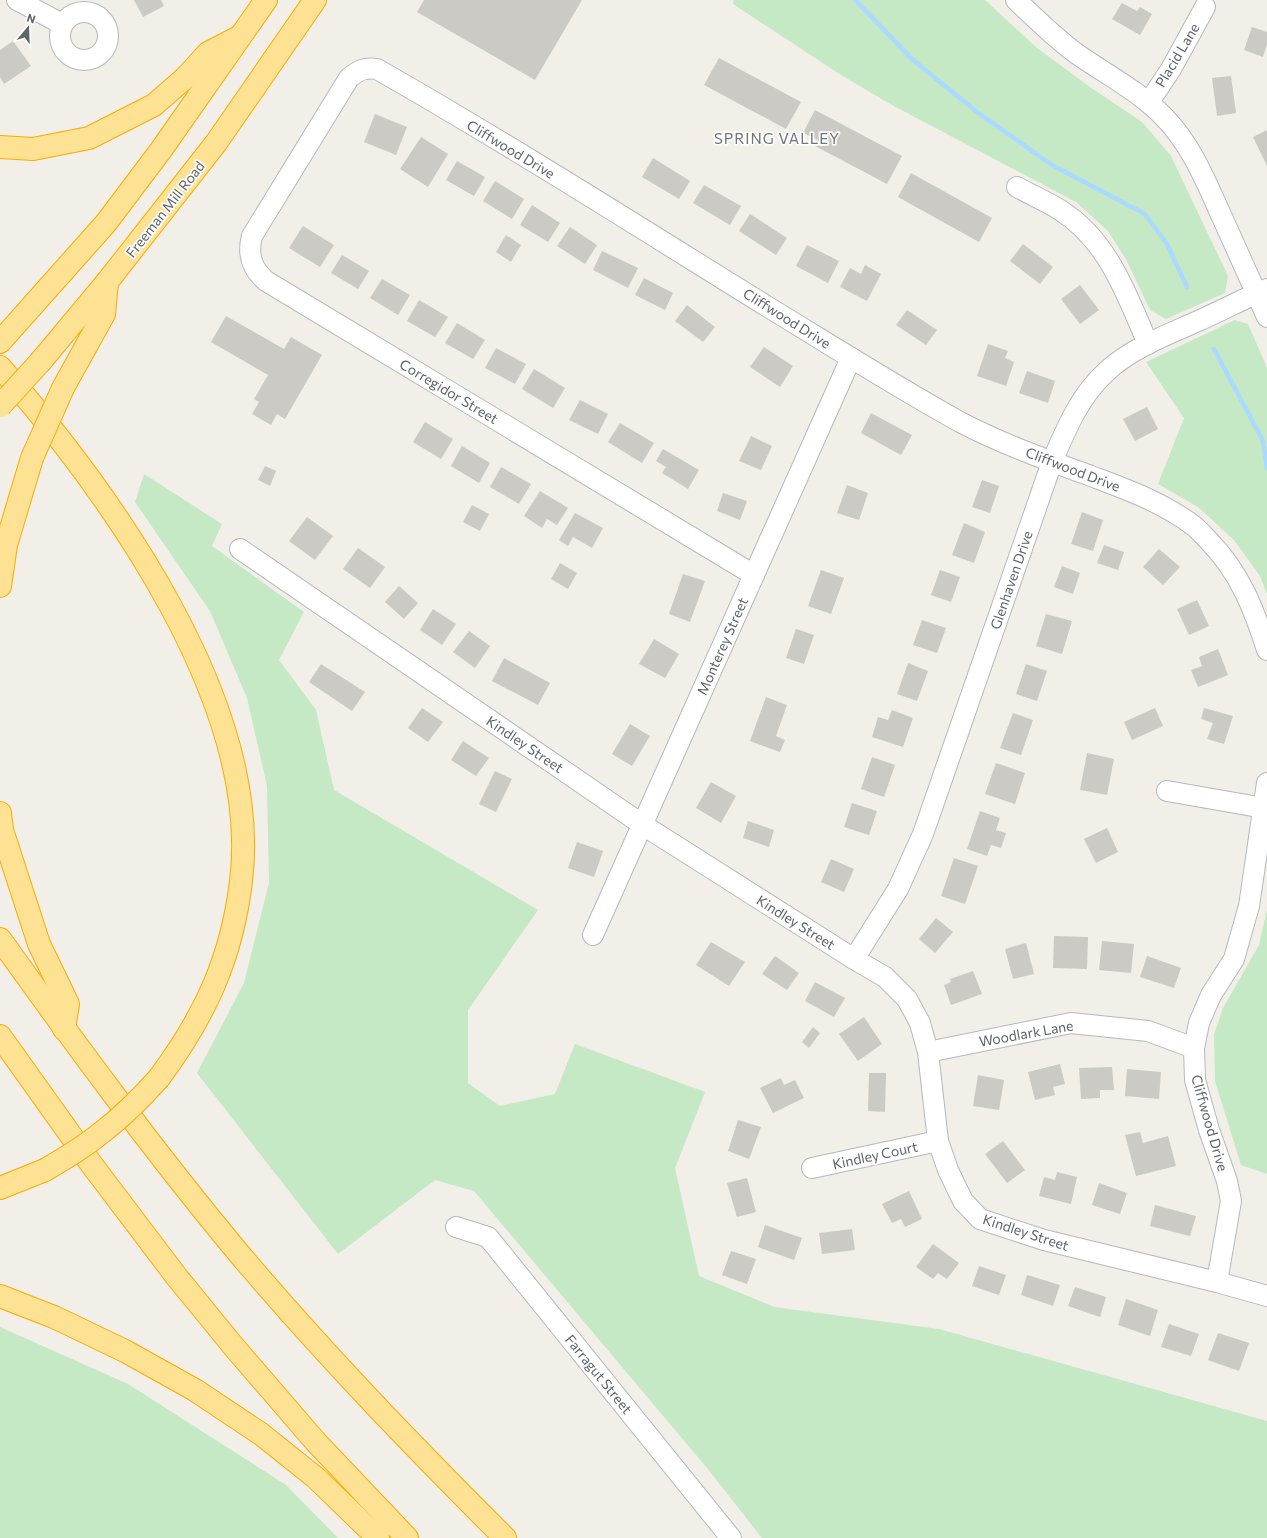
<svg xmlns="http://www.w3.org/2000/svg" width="1267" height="1538" viewBox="0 0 1267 1538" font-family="Commissioner,sans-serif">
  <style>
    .green { fill: #c5e8c5 }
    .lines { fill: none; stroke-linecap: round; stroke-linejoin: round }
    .stream { stroke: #aadaff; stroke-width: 4.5 }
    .building { fill: #cccac5 }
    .minor-casing { stroke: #b5b8bc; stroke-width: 22 }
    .highway-casing { stroke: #f9ab00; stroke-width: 24 }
    .minor { stroke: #fff; stroke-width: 20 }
    .highway { stroke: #fde293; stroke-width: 22 }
    .highway-bridge-casing { stroke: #f9ab00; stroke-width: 24; stroke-linecap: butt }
    .highway-bridge { stroke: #fde293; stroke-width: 22 }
    .labels { text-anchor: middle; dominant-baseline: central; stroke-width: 3.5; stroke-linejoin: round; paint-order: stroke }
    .street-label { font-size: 14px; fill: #5f6368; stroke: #fff }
    .neighbourhood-label { font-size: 15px; letter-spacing: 1px; fill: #70757a; stroke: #fff }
  </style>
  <rect width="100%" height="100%" fill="#f1efe8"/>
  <g class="green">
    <polygon points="734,0 985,0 1037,48 1090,87 1142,122 1171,156 1228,276 1225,293 1166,319 1150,310 1127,261 1108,231 1076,202 892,105 841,75 733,4"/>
    <polygon points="1235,320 1248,324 1267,368 1267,594 1260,576 1234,540 1198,507 1158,484 1184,418 1146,362"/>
    <polygon points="144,474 222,524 212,546 304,612 279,660 316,710 334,790 538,910 468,1010 468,1083 500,1106 555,1094 575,1044 705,1092 675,1168 699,1276 774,1307 939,1329 1267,1421 1267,1538 762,1538 707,1468 474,1191 435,1180 338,1254 197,1073 244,983 269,883 267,786 247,698 210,611 135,502"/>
    <polygon points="1267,910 1267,1174 1241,1165 1215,1081 1214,1035 1223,1008 1259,945"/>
    <polygon points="0,1327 128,1384 286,1485 338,1538 0,1538"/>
  </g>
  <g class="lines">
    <g class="stream">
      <polyline points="855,0 913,60 977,112 1052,165 1145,214 1167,244 1187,287"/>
      <polyline points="1214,349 1263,441 1267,468"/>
    </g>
  </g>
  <g class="building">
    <polygon points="134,0 161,0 164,6 143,17"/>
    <polygon points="424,0 582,0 535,80 417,12"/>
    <polygon points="1122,3 1137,11 1140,7 1152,14 1140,35 1112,19"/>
    <polygon points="1252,27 1267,32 1267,44 1263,57 1244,50"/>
    <polygon points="13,41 31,66 4,84 0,77 0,50"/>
    <polygon points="719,58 801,102 786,129 704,85"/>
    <polygon points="1231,76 1236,113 1217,116 1212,78"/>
    <polygon points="815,110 902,156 887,184 815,146 818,140 803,133"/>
    <polygon points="375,114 407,127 396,155 364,142"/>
    <polygon points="1267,130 1267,166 1253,137"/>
    <polygon points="421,137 448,154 428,187 400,169"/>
    <polygon points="653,158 690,181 679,199 642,177"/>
    <polygon points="457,161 485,177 474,196 446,180"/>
    <polygon points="911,173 992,218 979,242 898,197"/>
    <polygon points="495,181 524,199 512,219 483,201"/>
    <polygon points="704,185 741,206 730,225 693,203"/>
    <polygon points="532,205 560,223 548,242 520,225"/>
    <polygon points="750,214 787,238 776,255 739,231"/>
    <polygon points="303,226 334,245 320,267 289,248"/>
    <polygon points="570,227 597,245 585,264 557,246"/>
    <polygon points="506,235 521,245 511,262 496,252"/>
    <polygon points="1023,244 1053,267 1040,284 1010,261"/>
    <polygon points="807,245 839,261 828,283 796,266"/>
    <polygon points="602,251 638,268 628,288 593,270"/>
    <polygon points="342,255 369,271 358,289 331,273"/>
    <polygon points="865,265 881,274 867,301 840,287 850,268 861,274"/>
    <polygon points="644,278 673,293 665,310 635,295"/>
    <polygon points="382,279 410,295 398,315 370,298"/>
    <polygon points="1080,285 1099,310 1080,324 1061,299"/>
    <polygon points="419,300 448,317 435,337 407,321"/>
    <polygon points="687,305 715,327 703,342 675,321"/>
    <polygon points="907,310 937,330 926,345 896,325"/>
    <polygon points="226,316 284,349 291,337 322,355 285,419 277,414 271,425 252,414 259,402 254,399 268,375 211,342"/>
    <polygon points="457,323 485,340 473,359 445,343"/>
    <polygon points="988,344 1008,351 1005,358 1014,362 1006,386 977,376"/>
    <polygon points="764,347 793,366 780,387 750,367"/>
    <polygon points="496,348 526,364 515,384 485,368"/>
    <polygon points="534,369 565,388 553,408 522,389"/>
    <polygon points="1027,371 1055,381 1048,403 1019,393"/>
    <polygon points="580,400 608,414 598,434 569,420"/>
    <polygon points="1147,407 1158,429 1135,441 1123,419"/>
    <polygon points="871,413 912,435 901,455 861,433"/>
    <polygon points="425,422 453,439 441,459 413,442"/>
    <polygon points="620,423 654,443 642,463 608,442"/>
    <polygon points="751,436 772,446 761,470 739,461"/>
    <polygon points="462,446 490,463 479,483 451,466"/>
    <polygon points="663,449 699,470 688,489 662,473 666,467 656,461"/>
    <polygon points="265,466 276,471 270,486 258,480"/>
    <polygon points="501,467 531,484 519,504 490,487"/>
    <polygon points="982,480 999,486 990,513 972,507"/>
    <polygon points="847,485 868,493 859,520 837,513"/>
    <polygon points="540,491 568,508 557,525 547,519 542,528 524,516"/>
    <polygon points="723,493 747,501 740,520 717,511"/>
    <polygon points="472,505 489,514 480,531 463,522"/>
    <polygon points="1082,512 1103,520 1093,551 1071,544"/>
    <polygon points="575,513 603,528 592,548 573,537 568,546 559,540"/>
    <polygon points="307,517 333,536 315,560 289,541"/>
    <polygon points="964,523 985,532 974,563 952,555"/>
    <polygon points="1104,545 1124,552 1118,570 1097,563"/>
    <polygon points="358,548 385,567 370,588 343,569"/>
    <polygon points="1159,549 1180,567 1163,585 1143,567"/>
    <polygon points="560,563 577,573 568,589 551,579"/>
    <polygon points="1062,566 1080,573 1073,594 1054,587"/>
    <polygon points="821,570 844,578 831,614 808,606"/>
    <polygon points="940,570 960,577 951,602 931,595"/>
    <polygon points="683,574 705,581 690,622 669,614"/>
    <polygon points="399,586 418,603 404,619 385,602"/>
    <polygon points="1197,600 1209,626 1189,635 1177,609"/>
    <polygon points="433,609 456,624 442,645 420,630"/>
    <polygon points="1046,614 1072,621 1062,654 1036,646"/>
    <polygon points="922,620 946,628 937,653 913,645"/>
    <polygon points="796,629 814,635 804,664 786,658"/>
    <polygon points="469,631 490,646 475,668 453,652"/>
    <polygon points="654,639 679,654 665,678 639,664"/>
    <polygon points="1218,649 1228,675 1198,687 1191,670 1202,666 1199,657"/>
    <polygon points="504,658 550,683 538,705 492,681"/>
    <polygon points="908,663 928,671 917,701 897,694"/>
    <polygon points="321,664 365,692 352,711 309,682"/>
    <polygon points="1026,664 1047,671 1037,701 1016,694"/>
    <polygon points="766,697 787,705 776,736 785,740 780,752 750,741"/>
    <polygon points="422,708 443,722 428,742 408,728"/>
    <polygon points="1155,708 1163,726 1132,740 1124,722"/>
    <polygon points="1204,708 1233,716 1224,744 1207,739 1213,723 1201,719"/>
    <polygon points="892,710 913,718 903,747 872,737 878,717 888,720"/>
    <polygon points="1013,713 1033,720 1021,755 1000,748"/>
    <polygon points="630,724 650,736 632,766 612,754"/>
    <polygon points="463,741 489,758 476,776 451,760"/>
    <polygon points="1087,753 1114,759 1107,795 1080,790"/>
    <polygon points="872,757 895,765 884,797 861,789"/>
    <polygon points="996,763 1025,773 1015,804 985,794"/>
    <polygon points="495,771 512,779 496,812 479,804"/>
    <polygon points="711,782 736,796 721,823 696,808"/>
    <polygon points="852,803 877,811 869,835 844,827"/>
    <polygon points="980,811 1000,818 996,830 1006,833 1001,848 991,845 987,856 967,849"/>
    <polygon points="748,821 774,830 769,847 743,838"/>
    <polygon points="1107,828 1118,852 1096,863 1084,839"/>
    <polygon points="577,842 603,851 594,877 568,868"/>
    <polygon points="954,858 978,866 965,904 941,896"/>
    <polygon points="831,859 854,869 844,892 821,882"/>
    <polygon points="936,918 953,932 935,953 919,939"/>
    <polygon points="1054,936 1088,937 1087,969 1053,968"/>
    <polygon points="1102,941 1134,944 1131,973 1099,970"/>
    <polygon points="711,942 745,962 729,986 696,965"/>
    <polygon points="1026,943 1034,974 1013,979 1005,949"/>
    <polygon points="775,956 799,973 787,990 762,974"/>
    <polygon points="1147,956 1181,968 1174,988 1140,977"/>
    <polygon points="973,971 982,994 951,1005 944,985 951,982 950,979"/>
    <polygon points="815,982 845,998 834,1017 805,1001"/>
    <polygon points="864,1017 882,1044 858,1061 839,1034"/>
    <polygon points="813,1027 820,1033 809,1048 802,1042"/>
    <polygon points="1060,1064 1065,1084 1053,1087 1055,1095 1035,1100 1028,1072"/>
    <polygon points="1112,1067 1114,1090 1100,1090 1100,1098 1081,1099 1079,1068"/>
    <polygon points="1127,1069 1161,1072 1159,1099 1125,1096"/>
    <polygon points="869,1073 886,1073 885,1112 868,1111"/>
    <polygon points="978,1075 1004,1080 999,1110 973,1106"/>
    <polygon points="781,1078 784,1085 795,1080 804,1098 773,1113 760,1088"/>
    <polygon points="738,1120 761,1127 749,1159 728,1151"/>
    <polygon points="1140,1132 1143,1143 1168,1136 1176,1166 1136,1176 1125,1135"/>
    <polygon points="1003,1141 1025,1170 1007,1183 985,1154"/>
    <polygon points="1057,1172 1077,1177 1071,1204 1039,1196 1044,1177 1055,1180"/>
    <polygon points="747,1178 756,1212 737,1217 727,1183"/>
    <polygon points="1099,1183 1127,1193 1120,1214 1092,1205"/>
    <polygon points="909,1191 922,1219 905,1227 901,1219 892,1223 882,1204"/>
    <polygon points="1155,1205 1196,1216 1190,1236 1150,1226"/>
    <polygon points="765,1225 802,1238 794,1260 758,1247"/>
    <polygon points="852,1229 855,1250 822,1254 819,1233"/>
    <polygon points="933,1244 959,1263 947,1279 938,1273 933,1279 916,1267"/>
    <polygon points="731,1251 756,1259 747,1284 722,1275"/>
    <polygon points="979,1266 1006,1275 999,1295 972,1286"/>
    <polygon points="1027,1275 1060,1285 1053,1306 1021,1295"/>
    <polygon points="1075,1287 1106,1297 1100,1317 1068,1306"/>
    <polygon points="1126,1299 1158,1310 1150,1336 1118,1325"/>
    <polygon points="1169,1324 1199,1334 1191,1356 1161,1347"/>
    <polygon points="1218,1333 1249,1343 1239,1371 1208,1360"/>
  </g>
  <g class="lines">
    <g class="minor-casing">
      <g id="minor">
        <polyline points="17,0 62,24"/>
        <path d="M1016,0C1035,18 1055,38 1077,54C1107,75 1139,91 1165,118C1192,146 1206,182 1222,217C1237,250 1252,283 1267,317"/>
        <circle cx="84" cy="36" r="24"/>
        <polyline points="1149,102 1171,69 1205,7"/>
        <path d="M1017,187C1031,195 1046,201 1060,210C1108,240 1127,295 1148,344"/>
        <polyline points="240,549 643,825 854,959 885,977 907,999 920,1023 928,1052 938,1141 948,1170 963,1201 980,1219 1044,1240 1217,1282 1267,1296"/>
        <path d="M754,575L266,281C252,269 247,255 252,236L349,78C359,70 365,67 377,69C510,145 639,227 768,307C832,346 895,386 960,422C1002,444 1047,460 1091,476C1128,490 1162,502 1194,526C1199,530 1204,536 1209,541C1240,573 1254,609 1267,650"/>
        <polyline points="1167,791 1264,808"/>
        <polyline points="593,935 851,358"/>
        <path d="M854,959L898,889L923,834L1052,462C1066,429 1080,395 1107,371C1132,348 1167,335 1198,321C1221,311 1243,299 1267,289"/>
        <polyline points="928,1052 1071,1023 1148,1031 1194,1048"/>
        <polyline points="812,1168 938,1141"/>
        <polyline points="456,1227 488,1237 731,1538"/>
        <polyline points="1217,1282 1231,1201 1227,1181 1209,1130 1195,1080 1194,1048 1199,1023 1211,995 1234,959 1249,906 1267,783"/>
      </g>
    </g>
    <g class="highway-casing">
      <g id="highway">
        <polyline points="0,147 33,149 89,138 154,105 185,78 208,53 239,37"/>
        <polyline points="0,342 106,223 161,150 266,0"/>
        <polyline points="41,361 107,282 216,143 315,0"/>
        <path d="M0,367C110,493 263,704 241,881C232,958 205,1016 159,1078"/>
        <polyline points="63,388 104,314 107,282"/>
        <polyline points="0,586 6,545 32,458"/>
        <polyline points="0,813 2,830 39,944 68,1004 64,1029"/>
        <path d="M0,939C76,1045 153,1150 236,1250C321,1351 412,1445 505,1538"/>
        <polyline points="0,1036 92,1165 176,1276 234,1347 315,1441 407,1538"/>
        <polyline points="0,1188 45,1170"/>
        <polyline points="0,1296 54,1317 125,1351 195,1390 261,1434 316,1478 378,1538"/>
      </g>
    </g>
    <use href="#minor" class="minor"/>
    <use href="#highway" class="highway"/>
    <g class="highway-bridge-casing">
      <g id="highway-bridge">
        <polyline points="0,406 41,361"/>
        <polyline points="32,458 63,388"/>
        <path d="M45,1170C64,1159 84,1147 101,1133C122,1117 141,1098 159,1078"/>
      </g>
    </g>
    <use href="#highway-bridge" class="highway-bridge"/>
  </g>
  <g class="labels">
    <g class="street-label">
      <text transform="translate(1177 55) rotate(-59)">Placid Lane</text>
      <text transform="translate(511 149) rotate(31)">Cliffwood Drive</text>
      <text transform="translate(165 209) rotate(-52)">Freeman Mill Road</text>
      <text transform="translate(787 318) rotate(32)">Cliffwood Drive</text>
      <text transform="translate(449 391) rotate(31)">Corregidor Street</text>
      <text transform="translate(1073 469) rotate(21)">Cliffwood Drive</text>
      <text transform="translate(1011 580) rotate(-71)">Glenhaven Drive</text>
      <text transform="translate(722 646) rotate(-66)">Monterey Street</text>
      <text transform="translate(525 744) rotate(34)">Kindley Street</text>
      <text transform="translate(796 922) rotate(32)">Kindley Street</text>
      <text transform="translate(1026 1033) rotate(-10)">Woodlark Lane</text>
      <text transform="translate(1210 1123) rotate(74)">Cliffwood Drive</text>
      <text transform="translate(875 1155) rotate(-12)">Kindley Court</text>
      <text transform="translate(1026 1232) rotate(18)">Kindley Street</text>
      <text transform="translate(599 1374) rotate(51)">Farragut Street</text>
    </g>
    <g class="neighbourhood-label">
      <text x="777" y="138">SPRING VALLEY</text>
    </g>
  </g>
  <g transform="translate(28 28) rotate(19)" stroke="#ffffff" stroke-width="3" paint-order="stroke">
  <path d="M0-3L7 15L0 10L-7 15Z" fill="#5f6368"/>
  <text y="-6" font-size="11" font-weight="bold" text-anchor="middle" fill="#5f6368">N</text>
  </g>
</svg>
